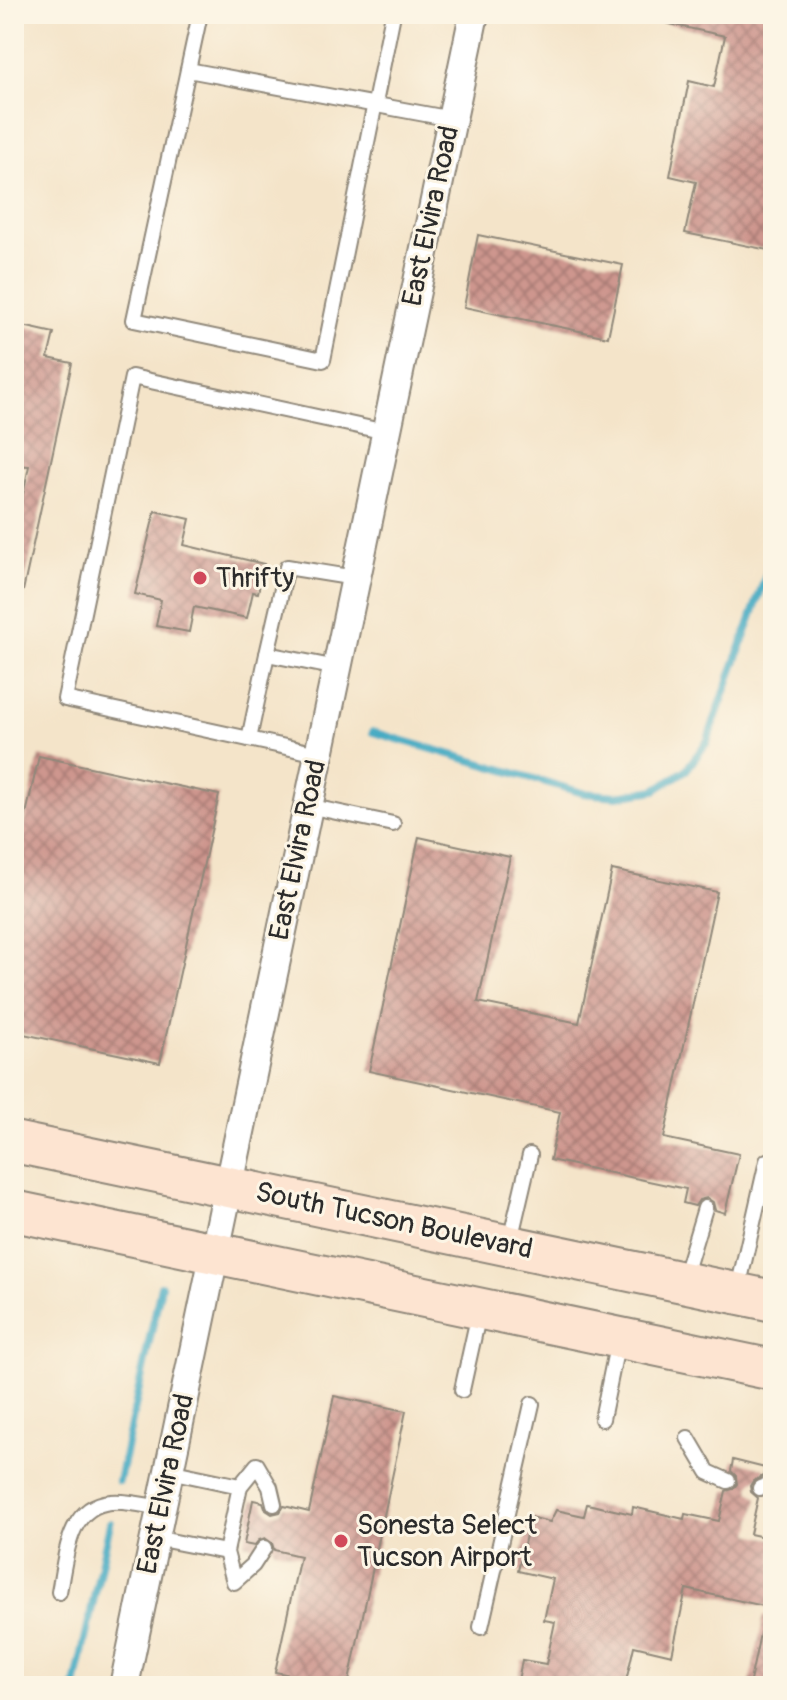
<svg xmlns="http://www.w3.org/2000/svg" width="787" height="1700" viewBox="0 0 787 1700" font-family="Pangolin,sans-serif">
  <style>
    .lines { fill: none; stroke-linecap: round; stroke-linejoin: round }
    .stream { stroke: #44aac3; stroke-width: 8 }
    .building { fill: url(#building-cross-hatch) }
    .lane-casing { stroke: #90887a; stroke-width: 18 }
    .street-casing { stroke: #90887a; stroke-width: 32 }
    .secondary-casing { stroke: #90887a; stroke-width: 44 }
    .lane { stroke: #fff; stroke-width: 14 }
    .street { stroke: #fff; stroke-width: 28 }
    .secondary { stroke: #fde4d1; stroke-width: 40 }
    .poi-dot { fill: #d1495b; stroke: #fcf5e5; stroke-width: 3 }
    .labels { text-anchor: middle; dominant-baseline: central; stroke-width: 6; stroke-linejoin: round; paint-order: stroke }
    .street-label { font-size: 28px; fill: #2b2b2b; stroke: #fcf5e5 }
    .poi-label { font-size: 28px; fill: #2b2b2b; stroke: #fcf5e5; text-anchor: start }
  </style>
  <defs>
    <pattern id="building-cross-hatch" width="8" height="8" patternUnits="userSpaceOnUse" patternTransform="scale(2)"><rect width="8" height="8" fill="#ce968e"/><path d="M0 0l8 8M0 8l8-8" fill="none" stroke="#a77b74"/></pattern>
  </defs>
  <rect width="100%" height="100%" fill="#fcf5e5"/>
  <filter id="ink" filterUnits="userSpaceOnUse"><feTurbulence type="fractalNoise" baseFrequency=".0125" numOctaves="2"/><feDisplacementMap in="SourceGraphic" scale="16" xChannelSelector="R" yChannelSelector="G"/><feConvolveMatrix kernelMatrix="1 2 1 2 8 2 1 2 1" color-interpolation-filters="sRGB"/></filter>
  <filter id="wash" filterUnits="userSpaceOnUse"><feTurbulence type="fractalNoise" baseFrequency=".006" numOctaves="4" result="noise"/><feDisplacementMap in="SourceGraphic" scale="32" xChannelSelector="R" yChannelSelector="G"/><feGaussianBlur stdDeviation="1.8" result="paint"/><feColorMatrix in="noise" values="0 0 0 0 0 0 0 0 0 0 0 0 0 0 0 0 0 1.4 0 .05"/><feComposite in="paint" operator="in"/></filter>
  <g filter="url(#wash)">
    <rect width="100%" height="100%" fill="#f4e4c9"/>
    <g class="lines">
      <g class="stream">
        <polyline points="373,732 583,793 617,796 655,790 686,770 707,742 773,556"/>
        <polyline points="119,1481 161,1286"/>
        <polyline points="75,1686 110,1523"/>
      </g>
    </g>
    <g id="blocks">
      <g class="building">
        <polygon points="666,14 773,14 773,251 685,233 696,182 670,176 689,81 714,87 725,36 665,23"/>
        <polygon points="478,235 623,265 608,337 464,307"/>
        <polygon points="14,324 54,333 48,358 72,363 23,591 14,590 14,537 29,466 14,465"/>
        <polygon points="155,511 190,519 184,545 264,564 258,593 253,592 247,618 194,607 189,632 156,626 161,600 135,594"/>
        <polygon points="39,756 219,795 160,1063 14,1032 14,868"/>
        <polygon points="419,837 510,857 478,1002 579,1023 612,870 717,892 664,1138 739,1154 725,1213 715,1210 713,1202 707,1198 699,1200 695,1206 683,1203 686,1189 550,1160 560,1112 369,1071"/>
        <polygon points="334,1396 406,1411 348,1686 275,1672 300,1556 274,1550 272,1543 265,1538 259,1540 254,1546 244,1544 253,1500 263,1502 266,1510 272,1514 280,1512 284,1506 309,1512"/>
        <polygon points="733,1460 765,1468 763,1476 753,1481 750,1486 751,1492 758,1498 750,1534 773,1539 773,1608 686,1589 672,1655 634,1646 625,1686 517,1686 522,1660 546,1664 555,1622 544,1620 553,1579 518,1571 530,1517 550,1522 556,1510 584,1516 587,1504 632,1514 633,1507 684,1519 685,1514 719,1521 726,1491 733,1489 737,1484 736,1476 731,1471"/>
        <polygon points="764,1615 773,1616 773,1686 749,1686"/>
      </g>
    </g>
  </g>
  <g filter="url(#ink)">
    <use href="#blocks" fill-opacity="0" stroke="#90887a" stroke-width="2"/>
    <g class="lines">
      <g class="lane-casing">
        <g id="lane">
          <polyline points="200,14 134,320 323,360 393,14"/>
          <polyline points="188,70 452,119"/>
          <polyline points="267,654 287,567 355,578"/>
          <polyline points="249,739 267,654 337,668"/>
          <polyline points="318,754 65,699 132,377 386,432"/>
          <polyline points="308,806 393,824"/>
          <polyline points="509,1245 530,1155"/>
          <polyline points="684,1278 705,1208"/>
          <polyline points="737,1293 767,1161"/>
          <polyline points="462,1390 479,1313"/>
          <polyline points="602,1419 618,1341"/>
          <polyline points="688,1438 708,1472 728,1481"/>
          <polyline points="169,1471 240,1486"/>
          <polyline points="760,1488 773,1483"/>
          <polyline points="155,1538 226,1552"/>
          <polyline points="264,1548 253,1565 234,1582 226,1552 240,1486 257,1465 270,1487 274,1504"/>
          <path d="M59,1592C66,1558 67,1506 111,1502C126,1500 146,1506 161,1508"/>
          <polyline points="481,1627 532,1404"/>
        </g>
      </g>
      <g class="street-casing">
        <polyline id="street" points="124,1686 474,14"/>
      </g>
      <g class="secondary-casing">
        <g id="secondary">
          <polyline points="14,1142 773,1301"/>
          <polyline points="14,1211 773,1370"/>
        </g>
      </g>
      <use href="#lane" class="lane"/>
      <use href="#street" class="street"/>
      <use href="#secondary" class="secondary"/>
    </g>
  </g>
  <g class="poi-dot">
    <circle cx="200" cy="578" r="8"/>
    <circle cx="341" cy="1541" r="8"/>
  </g>
  <g class="labels">
    <g class="street-label">
      <text transform="translate(431 216) rotate(-78)">East Elvira Road</text>
      <text transform="translate(298 850) rotate(-78)">East Elvira Road</text>
      <text transform="translate(394 1221) rotate(12)">South Tucson Boulevard</text>
      <text transform="translate(166 1484) rotate(-78)">East Elvira Road</text>
    </g>
    <g class="poi-label">
      <text x="216" y="578">Thrifty</text>
      <text x="357" y="1525">Sonesta Select<tspan x="357" dy="32">Tucson Airport</tspan></text>
    </g>
  </g>
  <rect width="787" height="1700" fill="none" stroke="#fcf5e5" stroke-width="48"/>
</svg>
